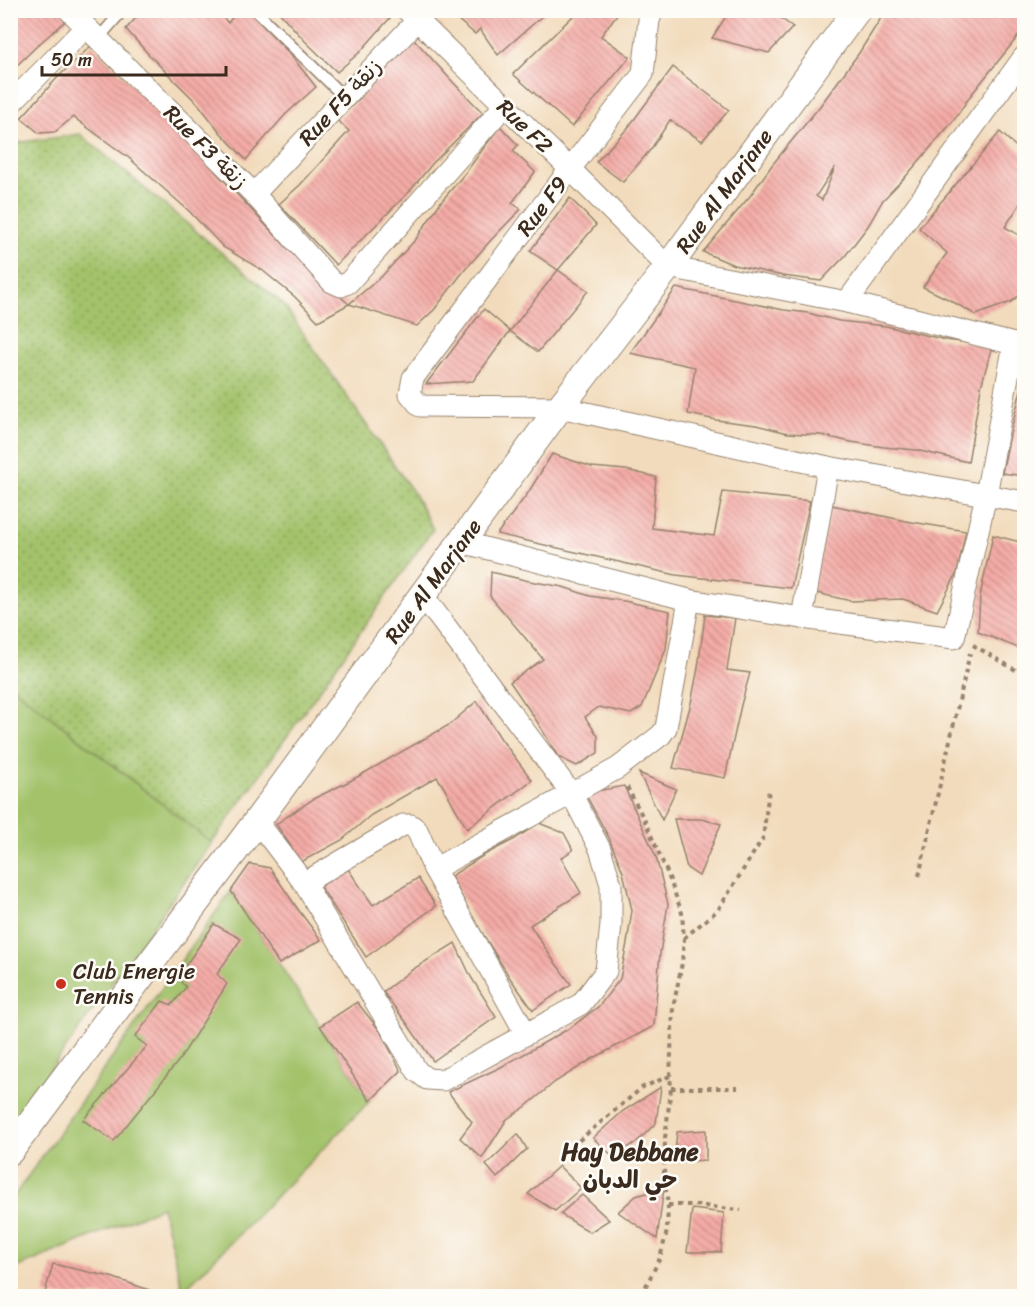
<svg xmlns="http://www.w3.org/2000/svg" width="1035" height="1307" viewBox="0 0 1035 1307" font-family="Sriracha,'Playpen Sans Arabic',sans-serif">
  <style>
    .grass { fill: url(#grass-dots); stroke: #6f7644; stroke-width: 1.5 }
    .garden { fill: #a3c26a; stroke: #6f7644; stroke-width: 1.5 }
    .building { fill: url(#building-back-hatch); fill-rule: evenodd }
    .lines { fill: none; stroke-linecap: round; stroke-linejoin: round }
    .service-casing { stroke: #96826d; stroke-width: 13 }
    .minor-casing { stroke: #96826d; stroke-width: 23 }
    .tertiary-casing { stroke: #96826d; stroke-width: 29 }
    .path { stroke: #96826d; stroke-width: 4; stroke-dasharray: 4.5 4.5; stroke-linecap: butt }
    .service { stroke: #fff; stroke-width: 10 }
    .minor { stroke: #fff; stroke-width: 21 }
    .tertiary { stroke: #fff; stroke-width: 27 }
    .poi-dot { fill: #c8321e; stroke: #fdfcf7; stroke-width: 2 }
    .labels { text-anchor: middle; dominant-baseline: central; stroke-width: 5; stroke-linejoin: round; paint-order: stroke }
    .street-label { font-size: 22px; fill: #3b2a1e; stroke: #fdfcf7 }
    .poi-label { font-size: 22px; fill: #3b2a1e; stroke: #fdfcf7; text-anchor: start }
    .neighbourhood-label { font-size: 24px; font-weight: bold; fill: #3b2a1e; stroke: #fdfcf7 }
  </style>
  <defs>
    <pattern id="grass-dots" width="8" height="8" patternUnits="userSpaceOnUse" patternTransform="scale(1.5)"><rect width="8" height="8" fill="#a3c26a"/><path d="M2 2h.1M6 6h.1" fill="none" stroke="#869e57" stroke-width="1.8" stroke-linecap="round"/></pattern>
    <pattern id="building-back-hatch" width="6" height="6" patternUnits="userSpaceOnUse" patternTransform="scale(1.5)"><rect width="6" height="6" fill="#f5aca7"/><path d="M-1 5l2 2M0 0l6 6M5-1l2 2" fill="none" stroke="#c88c87"/></pattern>
  </defs>
  <rect width="100%" height="100%" fill="#fdfcf7"/>
  <filter id="ink" filterUnits="userSpaceOnUse"><feTurbulence type="fractalNoise" baseFrequency=".0167" numOctaves="2"/><feDisplacementMap in="SourceGraphic" scale="12" xChannelSelector="R" yChannelSelector="G"/><feConvolveMatrix kernelMatrix="1 2 1 2 8 2 1 2 1" color-interpolation-filters="sRGB"/></filter>
  <filter id="wash" filterUnits="userSpaceOnUse"><feTurbulence type="fractalNoise" baseFrequency=".008" numOctaves="4" result="noise"/><feDisplacementMap in="SourceGraphic" scale="24" xChannelSelector="R" yChannelSelector="G"/><feGaussianBlur stdDeviation="1.35" result="paint"/><feColorMatrix in="noise" values="0 0 0 0 0 0 0 0 0 0 0 0 0 0 0 0 0 1.4 0 .05"/><feComposite in="paint" operator="in"/></filter>
  <g filter="url(#wash)">
    <rect width="100%" height="100%" fill="#f2dbbc"/>
    <polygon class="grass" points="80,134 283,304 413,492 433,529 212,843 11,686 10,144"/>
    <g class="garden">
      <polygon points="11,686 212,843 11,1125 10,686"/>
      <polygon points="231,891 370,1101 183,1291 162,1207 11,1270 11,1200"/>
    </g>
    <g id="blocks">
      <g class="building">
        <polygon points="10,10 61,10 69,18 39,44 10,72"/>
        <polygon points="143,10 217,10 228,23 238,10 248,10 290,54 316,87 285,115 246,160 220,132 199,105 150,56 126,29"/>
        <polygon points="277,10 382,10 390,18 360,52 337,72 305,41"/>
        <polygon points="446,10 549,10 498,55 480,29 475,34"/>
        <polygon points="567,10 620,10 601,36 630,57 572,127 513,74 574,15"/>
        <polygon points="730,10 769,10 793,27 769,53 712,38"/>
        <path d="M886,10H1024V29L971,95L954,120L907,175L883,200L868,226L845,256L821,281L783,276L734,265L703,252L750,196L772,165L820,106L859,53ZM835,167L822,200L816,196Z"/>
        <polygon points="413,38 451,80 483,113 432,164 410,191 336,265 279,204 300,185 349,131 337,120 362,96 381,70"/>
        <polygon points="92,45 169,122 291,252 319,278 349,304 318,321 295,297 262,270 223,247 189,211 129,158 73,117 55,132 39,133 21,118 58,77"/>
        <polygon points="673,67 729,110 702,141 670,120 651,149 623,182 596,162 627,129"/>
        <polygon points="500,126 518,145 513,151 535,172 512,203 521,209 491,240 463,272 434,310 417,326 349,304 382,276 416,239 440,203 466,172"/>
        <polygon points="1000,132 1024,154 1024,198 1005,227 1024,238 1024,291 1011,302 976,315 946,298 923,287 947,253 919,228"/>
        <polygon points="570,198 596,225 558,270 530,251"/>
        <polygon points="558,270 588,291 538,352 510,331"/>
        <polygon points="676,288 784,310 808,313 839,321 886,326 946,340 992,346 981,387 968,462 916,450 884,447 851,442 821,435 788,433 756,425 716,420 688,414 695,367 630,353"/>
        <polygon points="484,309 510,331 473,381 426,384"/>
        <polygon points="1023,382 1024,382 1024,476 1002,473 1011,430"/>
        <polygon points="552,454 592,467 626,470 656,477 652,528 714,536 723,492 810,501 791,588 676,575 497,534 528,493"/>
        <polygon points="832,505 906,521 966,531 957,573 937,611 903,599 851,601 812,592"/>
        <polygon points="993,535 1024,543 1024,601 1018,648 978,632 980,596"/>
        <polygon points="491,572 529,581 563,587 590,596 624,601 670,611 666,649 642,707 631,714 599,707 585,717 598,736 598,753 577,766 558,757 538,723 510,682 543,659 490,596"/>
        <polygon points="705,615 735,618 727,670 750,673 741,705 725,778 673,768 691,703 698,668"/>
        <polygon points="477,701 501,739 532,780 467,829 443,786 437,777 371,815 342,840 301,862 276,824 315,798 350,781 449,725"/>
        <polygon points="639,773 676,789 662,820"/>
        <polygon points="624,786 656,857 668,904 660,953 654,1026 592,1059 555,1082 525,1107 507,1119 482,1158 460,1138 472,1122 448,1092 501,1067 570,1028 599,1006 620,979 627,943 632,910 623,872 609,838 585,793"/>
        <polygon points="674,819 701,819 721,824 699,876 687,868"/>
        <polygon points="539,823 564,833 573,850 561,858 581,893 530,925 551,957 571,984 533,1010 510,978 473,918 451,876 484,855 515,839"/>
        <polygon points="250,864 270,868 297,908 321,940 279,964 231,891"/>
        <polygon points="348,869 373,905 418,878 436,906 366,957 320,886"/>
        <polygon points="214,924 241,939 217,974 227,984 180,1059 114,1141 83,1120 147,1046 135,1037 162,1001 172,1005 186,987 177,978"/>
        <polygon points="455,943 471,977 496,1017 433,1061 406,1022 383,992 410,971"/>
        <polygon points="357,1002 380,1031 401,1071 370,1101 320,1026"/>
        <polygon points="661,1087 656,1123 639,1140 614,1157 593,1138 623,1111"/>
        <polygon points="706,1130 706,1160 674,1162 677,1132"/>
        <polygon points="518,1134 527,1149 497,1178 486,1165"/>
        <polygon points="559,1166 581,1188 555,1211 528,1194"/>
        <polygon points="664,1188 657,1239 618,1212 636,1196"/>
        <polygon points="582,1195 609,1220 590,1232 560,1214"/>
        <polygon points="692,1209 724,1213 721,1252 687,1252"/>
        <polygon points="53,1264 111,1277 167,1296 44,1296"/>
      </g>
    </g>
  </g>
  <g filter="url(#ink)">
    <use href="#blocks" fill-opacity="0" stroke="#96826d" stroke-width="1.5"/>
    <g class="lines">
      <g class="service-casing">
        <g id="service">
          <polyline points="255,10 345,98"/>
          <polyline points="98,39 123,10"/>
        </g>
      </g>
      <g class="minor-casing">
        <g id="minor">
          <polyline points="69,10 254,194 332,282 341,286 348,283 504,106"/>
          <polyline points="407,10 570,169 668,267 847,302 1014,344 1024,345"/>
          <polyline points="653,10 649,20 643,74 570,169 413,378 410,394 420,406 560,407 828,467 1024,502"/>
          <polyline points="10,104 86,27"/>
          <polyline points="254,194 426,11"/>
          <polyline points="847,302 1024,57"/>
          <polyline points="461,542 689,600 802,618 954,638 986,495 1014,344"/>
          <polyline points="802,618 828,467"/>
          <polyline points="257,821 304,883 417,1071 427,1079 443,1080 581,1004 606,971 611,925 611,885 600,849 571,793 423,596"/>
          <polyline points="434,869 618,768 661,735 666,728 689,600"/>
          <polyline points="304,883 403,825 411,825 417,830 434,869 526,1034"/>
        </g>
      </g>
      <g class="tertiary-casing">
        <polyline id="tertiary" points="10,1151 257,821 560,407 668,267 857,10"/>
      </g>
      <g class="path">
        <polyline points="973,645 1024,675"/>
        <polyline points="627,787 644,819 667,872 682,913 684,939 682,963 673,1008 670,1076 671,1088 665,1138 664,1176 668,1205 667,1231 660,1258 641,1296"/>
        <polyline points="919,876 970,653"/>
        <polyline points="684,938 718,910 763,838 769,789"/>
        <polyline points="671,1088 738,1088"/>
        <polyline points="565,1152 643,1087 670,1076"/>
        <polyline points="668,1205 695,1205 741,1210"/>
      </g>
      <use href="#service" class="service"/>
      <use href="#minor" class="minor"/>
      <use href="#tertiary" class="tertiary"/>
    </g>
  </g>
  <circle class="poi-dot" cx="61" cy="984" r="6"/>
  <g class="labels">
    <g class="street-label">
      <text transform="translate(340 102) rotate(-47)">Rue F5 زنقة</text>
      <text transform="translate(525 126) rotate(44)">Rue F2</text>
      <text transform="translate(206 147) rotate(45)">Rue F3 زنقة</text>
      <text transform="translate(724 191) rotate(-54)">Rue Al Marjane</text>
      <text transform="translate(542 206) rotate(-53)">Rue F9</text>
      <text transform="translate(433 581) rotate(-54)">Rue Al Marjane</text>
    </g>
    <g class="poi-label">
      <text x="73" y="971">Club Energie<tspan x="73" dy="25">Tennis</tspan></text>
    </g>
    <g class="neighbourhood-label">
      <text x="630" y="1152">Hay Debbane<tspan x="630" dy="28">حي الدبان</tspan></text>
    </g>
  </g>
  <rect width="1035" height="1307" fill="none" stroke="#fdfcf7" stroke-width="36"/>
  <path d="M42 66v9h184v-9" fill="none" stroke="#3b2a1e" stroke-width="3"/>
  <text x="51" y="66" font-size="18" fill="#3b2a1e" stroke="#fdfcf7" stroke-width="4.5" paint-order="stroke">50 m</text>
</svg>
